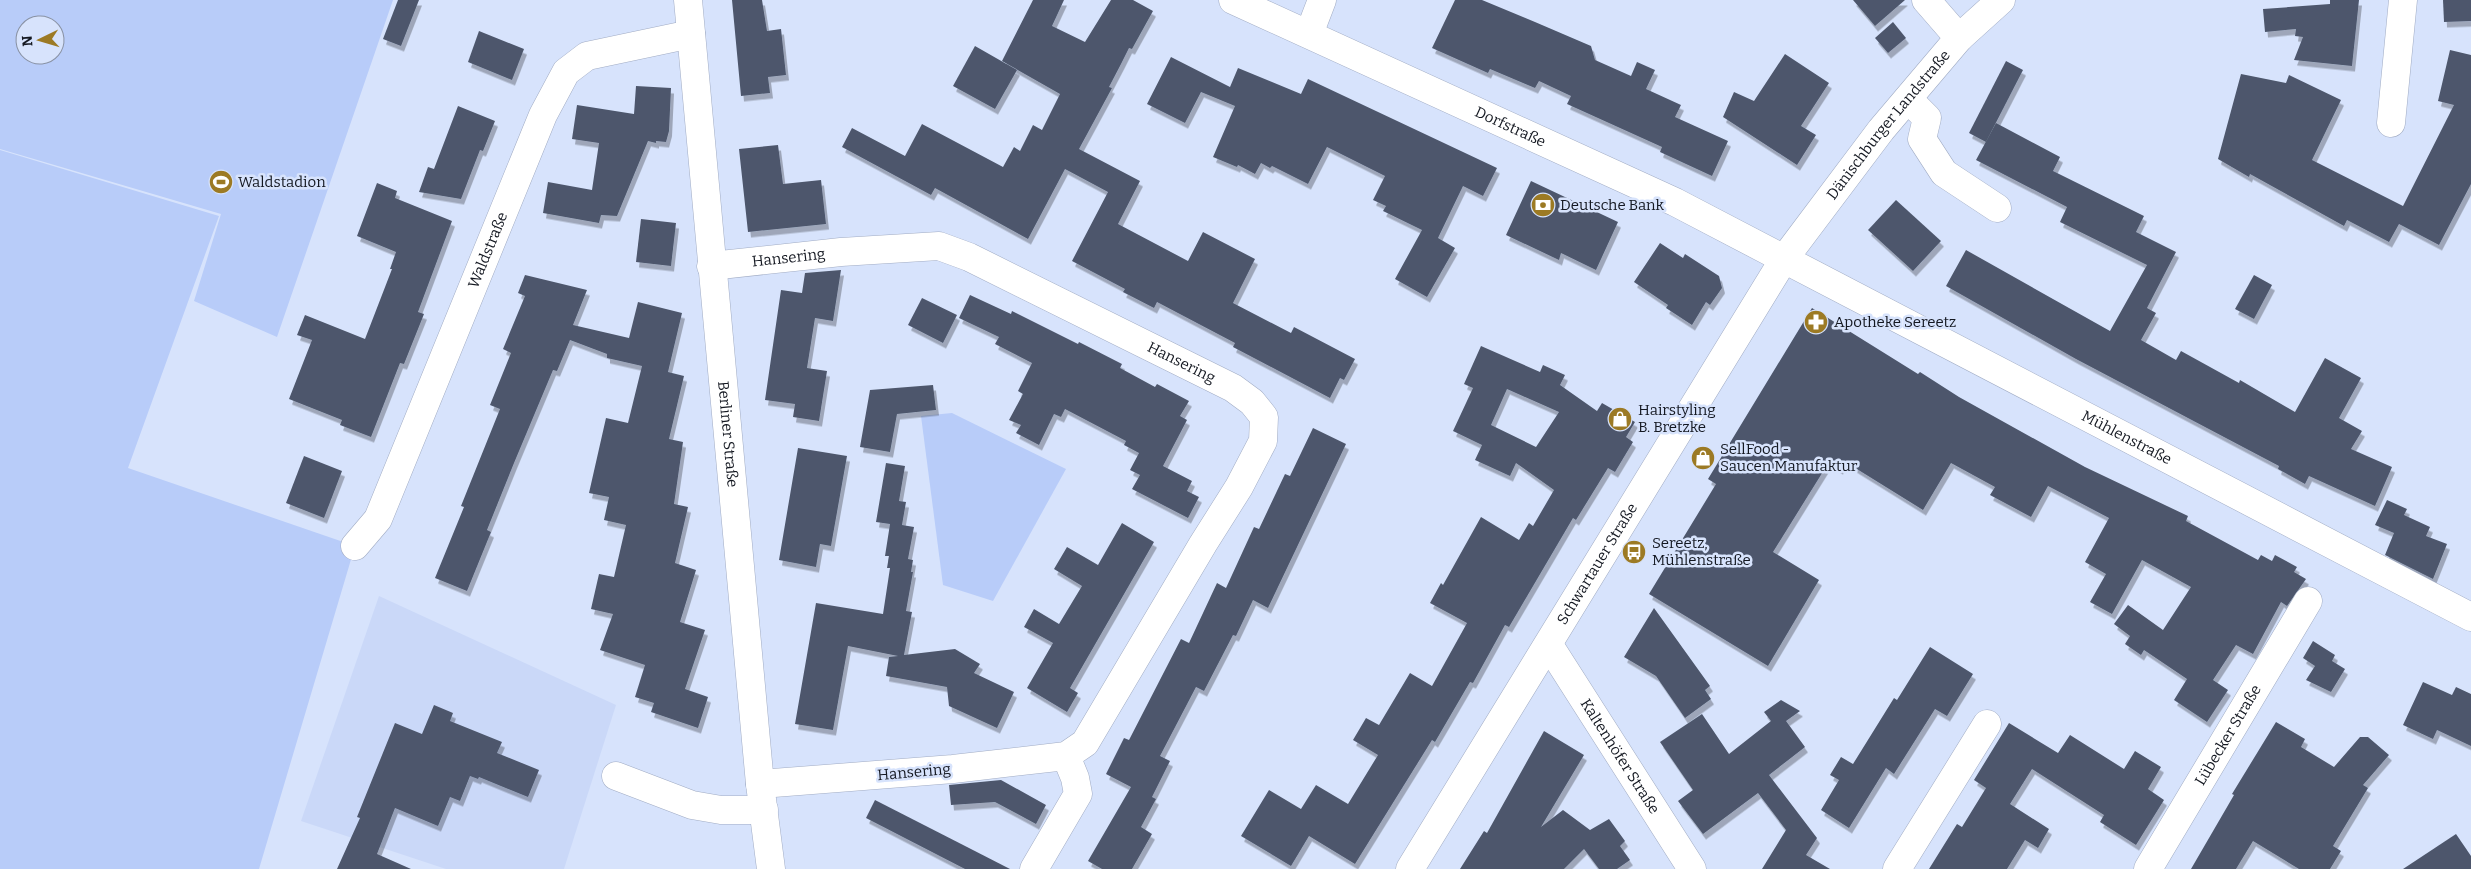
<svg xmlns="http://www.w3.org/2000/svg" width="2471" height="869" viewBox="0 0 2471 869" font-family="Bitter,serif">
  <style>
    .built { fill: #cad8f8 }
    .green { fill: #b8ccf9; fill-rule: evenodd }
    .building { fill: #4d576c; fill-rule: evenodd; filter: url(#shadow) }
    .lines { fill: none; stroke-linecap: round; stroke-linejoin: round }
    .minor-casing { stroke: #a1acc4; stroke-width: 29 }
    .major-casing { stroke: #a1acc4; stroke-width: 29 }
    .minor { stroke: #fff; stroke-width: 28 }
    .major { stroke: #fff; stroke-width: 28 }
    .labels { text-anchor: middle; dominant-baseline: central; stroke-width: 5; stroke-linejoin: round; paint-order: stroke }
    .street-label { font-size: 15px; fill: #141821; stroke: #d7e3fc }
    .poi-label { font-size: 15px; fill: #141821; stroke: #d7e3fc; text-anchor: start }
  </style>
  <defs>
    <filter id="shadow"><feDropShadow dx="3" dy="5.5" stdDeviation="0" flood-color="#0004"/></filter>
  </defs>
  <rect width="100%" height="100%" fill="#d7e3fc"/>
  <polygon class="built" points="379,596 616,705 564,869 446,869 301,821"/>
  <g class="green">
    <path d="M0,0H393L277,337L194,301L221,214L0,149ZM25,25H55V55H25Z"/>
    <polygon points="0,150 219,216 128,468 355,546 259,869 0,869"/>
    <polygon points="952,413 1066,469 993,601 943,585 921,416"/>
  </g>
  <g class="building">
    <polygon points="398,0 419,0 401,46 383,39"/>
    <polygon points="732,0 762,0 767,31 781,29 786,75 768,77 770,93 741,96"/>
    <polygon points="1033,0 1064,0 1052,26 1085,42 1111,0 1133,0 1153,11 1132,49 1129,48 1121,64 1109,87 1112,88 1079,149 1140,181 1118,224 1188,261 1203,232 1255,259 1233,303 1291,333 1294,327 1355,359 1344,380 1340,378 1330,398 1233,347 1235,343 1157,302 1154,308 1123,292 1125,289 1072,261 1108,192 1065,169 1028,239 935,188 931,195 842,147 852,128 905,156 922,124 1003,167 1014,147 1020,151 1033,125 1042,130 1060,94 1002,61"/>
    <polygon points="1455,0 1482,0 1535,22 1591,46 1595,60 1631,76 1637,62 1655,70 1646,89 1681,105 1675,117 1728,141 1712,176 1660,152 1662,147 1567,104 1571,96 1539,81 1535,88 1490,69 1488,73 1432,48"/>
    <polygon points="1853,0 1905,0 1875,26"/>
    <polygon points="2330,0 2359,0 2352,66 2294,60 2303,37 2295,36 2296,29 2265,32 2263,9 2330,4"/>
    <polygon points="2443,0 2471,0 2471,21 2444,22"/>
    <polygon points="1893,22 1906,38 1888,53 1875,38"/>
    <polygon points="479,31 524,49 512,80 468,62"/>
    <polygon points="975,46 1017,70 995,109 953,86"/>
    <polygon points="2450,50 2471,55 2471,184 2439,245 2399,224 2389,242 2347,220 2344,226 2250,174 2249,177 2218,159 2241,74 2286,83 2289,75 2341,100 2312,160 2403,206 2454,105 2438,101"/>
    <polygon points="1785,54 1829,83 1801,126 1816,135 1797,165 1723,117 1734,92 1754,101"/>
    <polygon points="1171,57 1230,87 1238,68 1301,94 1308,79 1497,168 1483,196 1463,186 1438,238 1455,248 1427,297 1395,279 1422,230 1383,211 1386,206 1373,200 1385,176 1327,147 1308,184 1272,166 1270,168 1261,163 1255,174 1238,165 1237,167 1213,157 1235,106 1201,92 1185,123 1147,104"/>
    <polygon points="2006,61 2023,70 1986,142 1969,133"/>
    <polygon points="636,86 671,88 669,131 666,142 656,141 656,143 648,141 617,216 601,215 599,223 543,213 548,182 592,190 599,143 572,139 577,105 634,114"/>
    <polygon points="458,106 495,121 483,151 480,150 461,199 419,192 428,167 434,169"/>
    <polygon points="1996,123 2060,157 2053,171 2144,216 2136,232 2176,252 2147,308 2156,313 2141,340 2176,360 2181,351 2239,383 2240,380 2295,412 2325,358 2361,378 2339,418 2362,431 2351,449 2392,467 2375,506 2309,476 2305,484 2278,469 2279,466 2076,359 1946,286 1966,250 2110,331 2147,265 2060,222 2067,207 1976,160"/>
    <polygon points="778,145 783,184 821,180 826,224 748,232 739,149"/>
    <polygon points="1531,181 1618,222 1596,270 1561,253 1559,260 1506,235"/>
    <polygon points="377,183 397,191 395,198 452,221 418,312 424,314 404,364 400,363 371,437 340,425 342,420 289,399 312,340 297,335 305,315 365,339 392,269 390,269 396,252 357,236"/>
    <polygon points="1896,200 1941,241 1913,271 1868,230"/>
    <polygon points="641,219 676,223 671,266 636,262"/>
    <polygon points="1660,243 1683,258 1685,254 1719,276 1722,288 1710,305 1706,302 1692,325 1666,308 1668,305 1634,282"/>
    <polygon points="841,270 833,321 815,318 807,368 827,371 819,421 793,417 795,404 765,400 781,290 802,293 805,273"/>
    <polygon points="525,275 587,290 573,325 629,338 638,302 682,313 668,372 684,376 669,439 683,442 674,504 688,507 675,563 696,570 680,622 705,630 685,689 708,697 698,728 651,712 654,703 635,697 645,665 600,650 613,614 591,609 599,574 614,577 626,525 604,520 609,497 589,493 606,418 628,423 642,366 607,358 607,354 570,340 557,371 553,370 514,463 487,530 491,532 467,591 435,578 464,507 461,506 500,409 490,405 511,353 503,349 525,296 518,293"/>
    <polygon points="2254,275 2272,285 2254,319 2235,309"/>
    <polygon points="970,295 1011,314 1012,311 1078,344 1079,342 1122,364 1120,368 1155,387 1157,384 1189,401 1180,416 1187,420 1163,466 1192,481 1187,491 1199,497 1188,518 1132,489 1140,475 1130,470 1139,453 1124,445 1126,441 1065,409 1061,417 1054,414 1039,445 1016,433 1021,425 1009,420 1023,394 1018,391 1032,363 995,344 999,337 959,318"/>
    <polygon points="922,298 957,315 943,343 908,325"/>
    <polygon points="1812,308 1918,374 1920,372 1959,397 2085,467 2188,516 2186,521 2258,560 2261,555 2272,561 2275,555 2297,567 2294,572 2306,579 2287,606 2281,602 2253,654 2236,645 2213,680 2228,690 2207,722 2174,700 2187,679 2144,650 2141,655 2125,644 2130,636 2114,624 2128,605 2163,630 2191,587 2142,560 2112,614 2090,602 2106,574 2085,562 2109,518 2048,486 2031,517 1990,495 1995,487 1951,463 1923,510 1844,461 1840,469 1829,462 1773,552 1819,580 1768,666 1649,594 1716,484 1708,479"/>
    <path d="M1481,346L1540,372L1543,365L1565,375L1560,385L1597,411L1602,403L1635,422L1626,437L1633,442L1615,472L1608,468L1576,520L1573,518L1509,627L1505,625L1473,683L1470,682L1435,742L1432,740L1355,864L1309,836L1291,866L1241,836L1269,790L1301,809L1316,785L1348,804L1378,755L1353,740L1366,718L1379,725L1410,673L1432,686L1467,623L1430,603L1441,583L1443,585L1481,517L1519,540L1529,523L1533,526L1554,490L1516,463L1510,476L1475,460L1482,445L1453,431L1473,388L1464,384ZM1507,389L1559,412L1536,447L1491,425Z"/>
    <polygon points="933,385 936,410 897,414 890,452 860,447 870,390"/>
    <polygon points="1313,428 1346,444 1268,608 1253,600 1236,636 1233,635 1204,691 1196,687 1160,756 1170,761 1152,797 1156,799 1141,827 1152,834 1132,869 1102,869 1088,861 1131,787 1106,774 1124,738 1129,740 1181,639 1189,643 1217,583 1226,588 1254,527 1259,529 1285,474 1290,476"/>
    <polygon points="798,448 847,456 831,546 820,544 816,567 779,560"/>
    <polygon points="304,456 342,471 324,518 286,503"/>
    <polygon points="886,463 905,466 899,501 906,502 902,525 914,527 908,559 913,560 911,572 913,572 906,611 912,612 904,655 955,649 980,664 974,673 1014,692 997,728 949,706 947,687 886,676 889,657 898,656 848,646 833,730 795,724 816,603 883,614 890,568 887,568 889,556 885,556 890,524 876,522"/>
    <polygon points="2387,500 2407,509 2404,515 2430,527 2426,536 2447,544 2433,579 2385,555 2394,533 2375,525"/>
    <polygon points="1122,523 1154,542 1070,688 1078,693 1067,712 1027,688 1053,643 1024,627 1034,609 1059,624 1082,586 1054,569 1067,547 1098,565"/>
    <polygon points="1654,608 1710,686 1705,690 1711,699 1685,718 1656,676 1624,657"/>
    <polygon points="2313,641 2335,655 2332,661 2345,669 2331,692 2306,680 2315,666 2303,658"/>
    <polygon points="1930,647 1973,674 1947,716 1935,709 1894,774 1886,768 1849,828 1821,810 1839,780 1830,775 1841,757 1853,764 1894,698 1897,700"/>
    <polygon points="2423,682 2452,695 2456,687 2471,694 2471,746 2437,730 2433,739 2403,725"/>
    <polygon points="1781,700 1800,711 1786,721 1805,747 1769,775 1817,838 1806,855 1830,869 1762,869 1786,830 1758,793 1703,834 1678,801 1693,790 1660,742 1702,714 1729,754 1771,721 1764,712"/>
    <polygon points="434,705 453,713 450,721 502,742 497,753 539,770 528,797 479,777 478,779 470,776 460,801 450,797 438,826 395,808 377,854 411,869 337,869 360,818 357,817 395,723 422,734"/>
    <polygon points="2276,722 2305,739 2301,747 2334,767 2360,737 2368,737 2389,755 2363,785 2368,788 2333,846 2341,851 2330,869 2299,869 2253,841 2236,869 2191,869 2234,795 2232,794"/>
    <polygon points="2009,723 2058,753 2070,735 2124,769 2135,751 2161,767 2148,789 2164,800 2136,845 2100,822 2104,815 2032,769 2010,804 2049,829 2038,848 2025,840 2007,869 1929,869 1957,824 1962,827 1986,788 1974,780"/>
    <polygon points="1544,731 1584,755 1541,827 1563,810 1590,830 1609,819 1625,841 1620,846 1630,860 1617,869 1599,869 1584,849 1564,869 1460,869 1484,831 1487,833"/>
    <polygon points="1001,780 1046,805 1036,824 995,802 951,805 949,785"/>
    <polygon points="875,800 969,848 1010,869 965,869 866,818"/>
    <polygon points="2456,834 2471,856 2471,869 2403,869"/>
  </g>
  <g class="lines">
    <g class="minor-casing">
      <g id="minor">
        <path id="s1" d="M688,0L760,784L771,869"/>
        <polyline points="1926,0 1959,38"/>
        <polyline points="1309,34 1322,0"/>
        <polyline points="1908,99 1927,118 1922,139 1944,173 1997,208"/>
        <polyline points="2391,123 2403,0"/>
        <path id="s2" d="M711,266L841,252L939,246L969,257L1233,388L1252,402L1264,417L1263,441L1239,487L1203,544L1085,743L1066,756L953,769L760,784"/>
        <path id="s3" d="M355,546L378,519L543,115L566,72L587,56L691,34"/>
        <path id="s4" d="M1549,645L1692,869"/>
        <polyline points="616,776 692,805 721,810 764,810"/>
        <polyline points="1034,869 1078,794 1075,778 1066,756"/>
        <path id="s5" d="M1410,869L1784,259L2471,617"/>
        <polyline points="1897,869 1987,724"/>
        <path id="s6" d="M2148,869L2308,601"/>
      </g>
    </g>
    <g class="major-casing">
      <g id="major">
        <path id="s7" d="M1233,0L1675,202L1784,259L1881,130L1959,38L2001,0"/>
      </g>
    </g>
    <use href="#minor" class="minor"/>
    <use href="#major" class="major"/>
  </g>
  <defs>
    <g id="stadium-disc" transform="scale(1.25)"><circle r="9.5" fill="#9c7a24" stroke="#d7e3fc"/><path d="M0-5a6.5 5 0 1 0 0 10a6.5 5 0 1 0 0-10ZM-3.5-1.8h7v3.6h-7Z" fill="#fff"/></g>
    <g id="bank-disc" transform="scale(1.25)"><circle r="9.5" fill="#9c7a24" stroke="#d7e3fc"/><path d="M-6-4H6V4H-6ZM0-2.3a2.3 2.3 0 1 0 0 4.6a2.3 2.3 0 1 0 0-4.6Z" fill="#fff"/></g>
    <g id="pharmacy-disc" transform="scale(1.25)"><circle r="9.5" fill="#9c7a24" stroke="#d7e3fc"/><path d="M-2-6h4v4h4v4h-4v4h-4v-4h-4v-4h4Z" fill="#fff"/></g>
    <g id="shop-disc" transform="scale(1.25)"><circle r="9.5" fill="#9c7a24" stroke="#d7e3fc"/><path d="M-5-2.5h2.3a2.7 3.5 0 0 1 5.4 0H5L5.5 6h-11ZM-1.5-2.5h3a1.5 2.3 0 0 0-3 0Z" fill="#fff"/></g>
    <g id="bus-disc" transform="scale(1.25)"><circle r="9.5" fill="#9c7a24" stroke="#d7e3fc"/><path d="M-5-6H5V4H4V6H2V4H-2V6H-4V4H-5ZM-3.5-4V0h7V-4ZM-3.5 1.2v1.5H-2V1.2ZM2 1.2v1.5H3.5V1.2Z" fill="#fff"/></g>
  </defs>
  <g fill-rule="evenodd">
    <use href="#stadium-disc" x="221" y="182"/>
    <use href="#bank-disc" x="1543" y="205"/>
    <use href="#pharmacy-disc" x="1816" y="322"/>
    <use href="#shop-disc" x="1620" y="419"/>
    <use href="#shop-disc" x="1703" y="458"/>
    <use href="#bus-disc" x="1634" y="552"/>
  </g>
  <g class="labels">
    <g class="street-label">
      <text stroke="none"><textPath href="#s7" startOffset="305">Dorfstraße</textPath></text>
      <text stroke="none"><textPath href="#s7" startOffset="779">Dänischburger Landstraße</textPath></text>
      <text stroke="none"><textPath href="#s3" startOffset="326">Waldstraße</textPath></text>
      <text stroke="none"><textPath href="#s2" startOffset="78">Hansering</textPath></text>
      <text stroke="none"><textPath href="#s2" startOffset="498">Hansering</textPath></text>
      <text stroke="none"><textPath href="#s1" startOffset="436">Berliner Straße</textPath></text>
      <text stroke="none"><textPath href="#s5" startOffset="1102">Mühlenstraße</textPath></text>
      <text stroke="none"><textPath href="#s5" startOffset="358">Schwartauer Straße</textPath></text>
      <text stroke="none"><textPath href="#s6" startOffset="156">Lübecker Straße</textPath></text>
      <text stroke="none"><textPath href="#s4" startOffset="132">Kaltenhöfer Straße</textPath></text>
      <text transform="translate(914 772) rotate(-5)">Hansering</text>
    </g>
    <g class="poi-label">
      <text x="238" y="182">Waldstadion</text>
      <text x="1560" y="205">Deutsche Bank</text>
      <text x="1834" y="322">Apotheke Sereetz</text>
      <text x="1638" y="410">Hairstyling<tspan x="1638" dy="17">B. Bretzke</tspan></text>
      <text x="1720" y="449">SellFood -<tspan x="1720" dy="17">Saucen Manufaktur</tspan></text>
      <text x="1652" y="543">Sereetz,<tspan x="1652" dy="17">Mühlenstraße</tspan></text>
    </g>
  </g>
  <g transform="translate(40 40) rotate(265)"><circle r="24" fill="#d7e3fc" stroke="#8992a4"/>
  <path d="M0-4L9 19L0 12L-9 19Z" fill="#9c7a24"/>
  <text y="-8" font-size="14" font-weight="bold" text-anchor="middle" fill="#141821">N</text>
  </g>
</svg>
